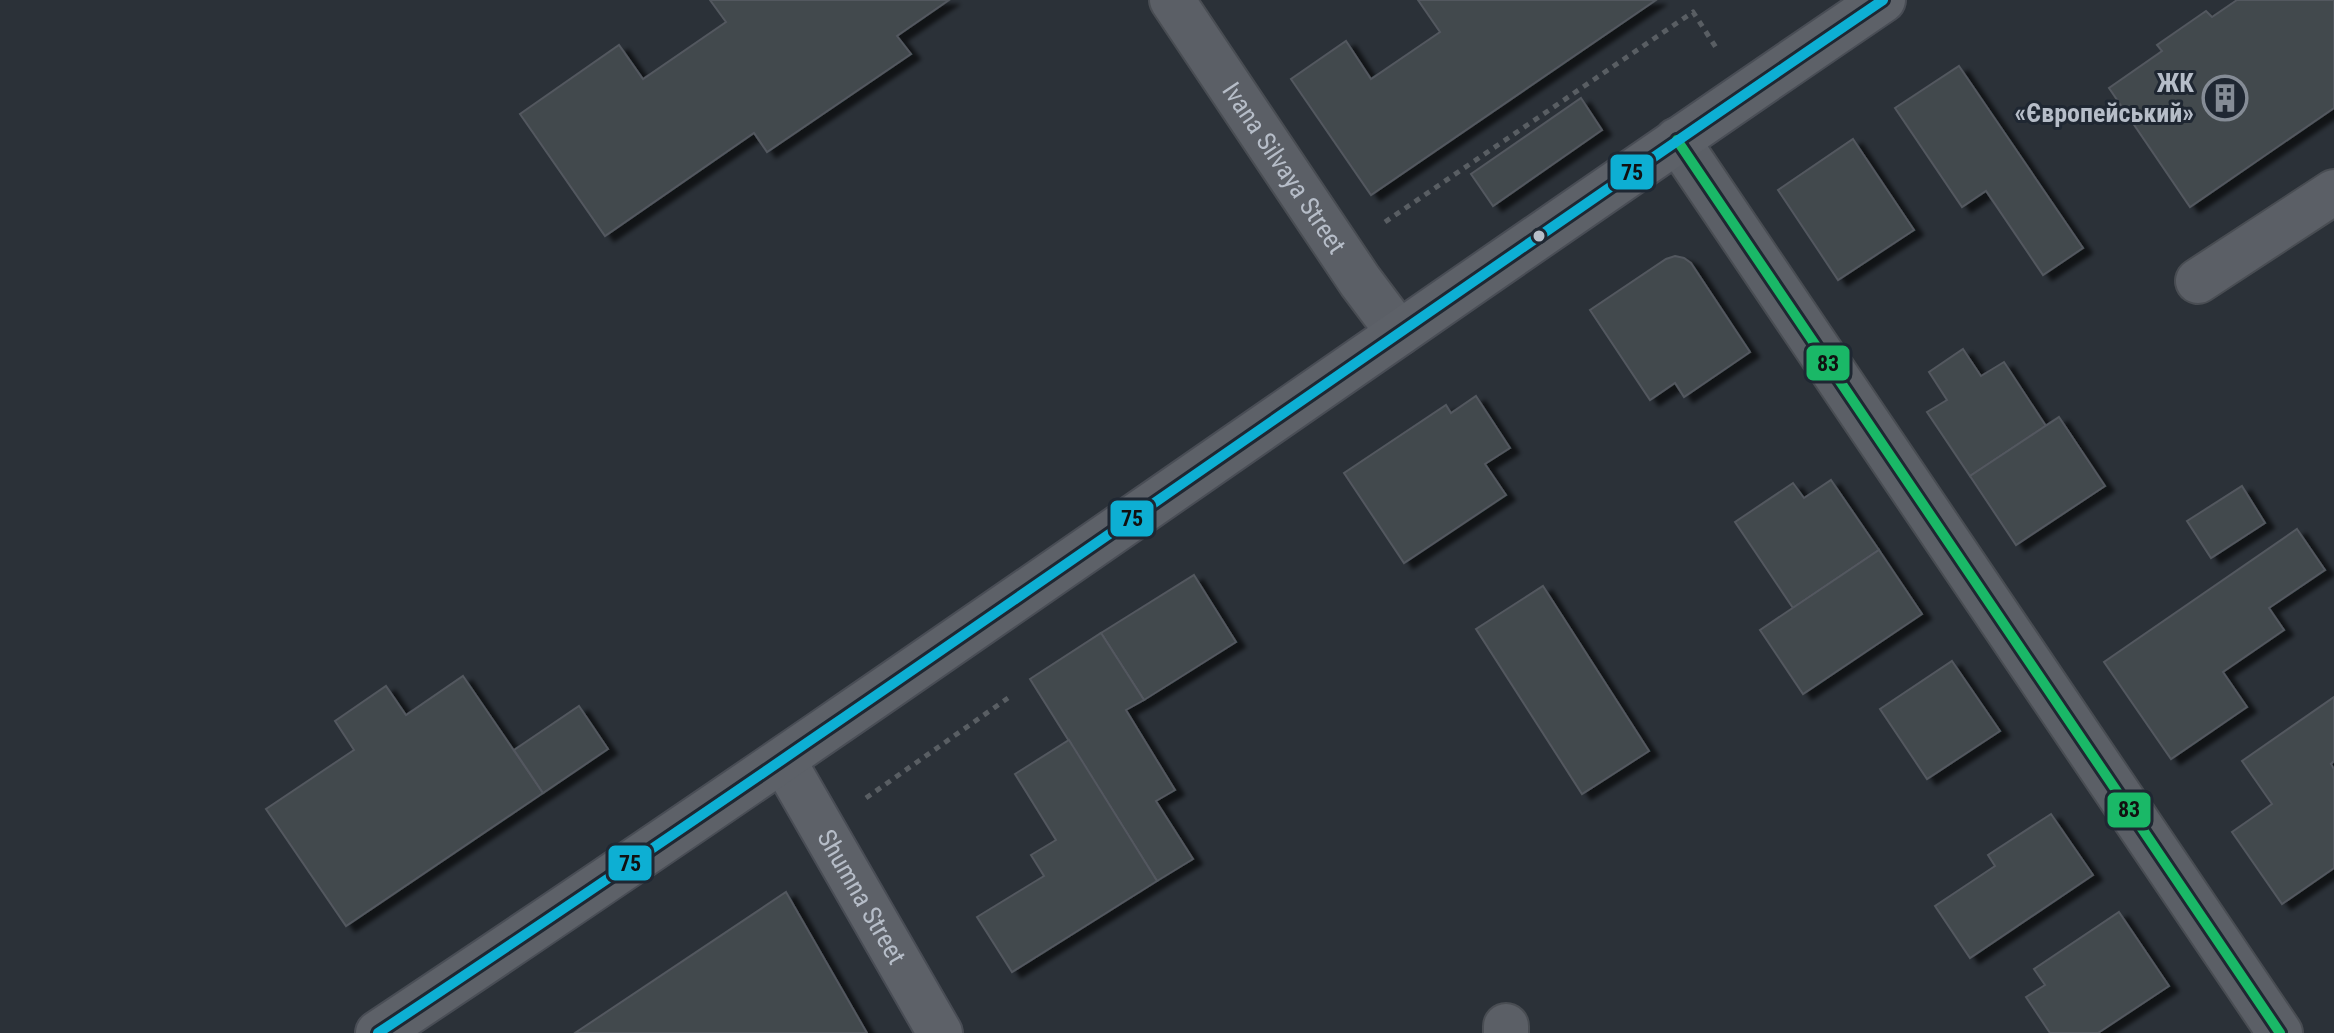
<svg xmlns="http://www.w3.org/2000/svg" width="2334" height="1033" viewBox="0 0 2334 1033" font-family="'Roboto Condensed',sans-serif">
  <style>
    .building { fill: #43484e; stroke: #53585f; stroke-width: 2; filter: url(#shadow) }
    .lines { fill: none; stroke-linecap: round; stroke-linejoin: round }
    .minor-casing { stroke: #494d53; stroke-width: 48 }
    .major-casing { stroke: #494d55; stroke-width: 48 }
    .path { stroke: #595e63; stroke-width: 5; stroke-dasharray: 6 6; stroke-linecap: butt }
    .minor { stroke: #5b5f66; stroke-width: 44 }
    .major { stroke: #5d6168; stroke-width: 44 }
    .bus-1-casing { stroke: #1f2732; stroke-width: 16 }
    .bus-2-casing { stroke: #1f2732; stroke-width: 16 }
    .bus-1 { stroke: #1ab867; stroke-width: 10 }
    .bus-2 { stroke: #0dafd3; stroke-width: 10 }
    .bus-dot { fill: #b6bdc8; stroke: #1f2732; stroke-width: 3 }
    .labels { text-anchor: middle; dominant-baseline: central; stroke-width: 6; stroke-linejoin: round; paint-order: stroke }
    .poi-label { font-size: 26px; font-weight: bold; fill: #b6bdc8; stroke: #1f2732; text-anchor: end }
    .street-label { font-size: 26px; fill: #b6bdc8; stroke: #1f2732 }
    .line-badge { stroke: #1f2732; stroke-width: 3 }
    .pale-badge-label { font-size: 22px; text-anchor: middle; font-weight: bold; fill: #111 }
  </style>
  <defs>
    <filter id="shadow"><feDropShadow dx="9" dy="5" stdDeviation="2" flood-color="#0009"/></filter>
  </defs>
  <rect width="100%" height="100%" fill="#2b3138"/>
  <g class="building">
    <polygon points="710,0 949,0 897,36 911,54 767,152 754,133 605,236 520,114 619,45 643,79 726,22"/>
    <polygon points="1418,0 1656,0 1371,195 1291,79 1346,41 1371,79 1440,32"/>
    <polygon points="2237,0 2334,0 2334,108 2190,207 2109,88 2162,51 2157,45 2206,11 2212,17"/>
    <polygon points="1959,66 2083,248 2043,275 1986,191 1962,207 1895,108"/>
    <polygon points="1581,98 1602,130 1493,206 1471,174"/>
    <polygon points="1853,139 1914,230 1838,280 1778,190"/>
    <polygon points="1675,256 1684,258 1691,263 1750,352 1684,397 1675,383 1650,400 1590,310 1666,259"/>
    <polygon points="1963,349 1981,376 2004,362 2046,426 1970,476 1927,412 1947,400 1929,372"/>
    <polygon points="1476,396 1510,448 1485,464 1506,495 1404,563 1344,473 1446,405 1451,413"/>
    <polygon points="2059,417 2105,486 2016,545 1970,476"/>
    <polygon points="1831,480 1879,550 1793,608 1735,522 1793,483 1804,498"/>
    <polygon points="2242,486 2265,523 2211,558 2187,521"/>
    <polygon points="2297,529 2325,570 2269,608 2284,630 2223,672 2247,707 2171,759 2104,662"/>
    <polygon points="1879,550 1922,614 1803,694 1760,630"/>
    <polygon points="1194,575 1236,642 1144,700 1101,633"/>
    <polygon points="1543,586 1649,751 1582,794 1476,629"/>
    <polygon points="1101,633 1144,700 1126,710 1175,790 1156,801 1193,859 1157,881 1030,679"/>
    <polygon points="1952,661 2000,731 1927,779 1880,709"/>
    <polygon points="463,676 543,793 346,926 266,809 354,750 335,721 386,686 406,715"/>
    <polygon points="2334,697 2334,761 2331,764 2334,769 2334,868 2282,904 2232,832 2272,804 2242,761"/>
    <polygon points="579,706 608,749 543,793 514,750"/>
    <polygon points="1069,740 1157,881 1012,972 977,917 1044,876 1031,855 1056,840 1015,774"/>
    <polygon points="2051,814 2093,875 1970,958 1935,906 1995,866 1988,855"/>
    <polygon points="786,892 867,1033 575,1033"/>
    <polygon points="2119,912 2169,986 2098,1033 2050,1033 2026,997 2045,985 2034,969"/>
  </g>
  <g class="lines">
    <g class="minor-casing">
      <g id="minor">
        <path id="s1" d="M1172,0L1360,281L1399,333"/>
        <polyline points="1677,140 2280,1033"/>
        <polyline points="2198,281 2334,192"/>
        <polyline points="1506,1033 1506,1026"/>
      </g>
    </g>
    <g class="major-casing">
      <g id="major">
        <path id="s2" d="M783,760L940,1033"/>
        <path d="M378,1033C885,696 1380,342 1883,0"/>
      </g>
    </g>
    <g class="path">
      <polyline points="1385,222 1693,12 1717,49"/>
      <polyline points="866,798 1008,698"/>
    </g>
    <use href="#minor" class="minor"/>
    <use href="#major" class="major"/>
    <g class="bus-1-casing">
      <polyline id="bus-1" points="1677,140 2280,1033"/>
    </g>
    <g class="bus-2-casing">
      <path id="bus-2" d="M378,1033C885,696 1380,342 1883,0"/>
    </g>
    <use href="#bus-1" class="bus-1"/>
    <use href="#bus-2" class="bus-2"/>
  </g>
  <defs>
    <g id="building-ring" transform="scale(2.3)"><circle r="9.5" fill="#1f2732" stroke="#858c96" stroke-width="1.5"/><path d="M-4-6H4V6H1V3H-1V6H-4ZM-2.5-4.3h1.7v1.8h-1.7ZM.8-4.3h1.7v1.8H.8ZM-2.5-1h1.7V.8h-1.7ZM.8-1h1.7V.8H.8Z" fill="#858c96"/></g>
  </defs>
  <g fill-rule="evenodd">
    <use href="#building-ring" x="2225" y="98"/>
  </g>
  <circle class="bus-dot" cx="1539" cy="236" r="7"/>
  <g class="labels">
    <g class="poi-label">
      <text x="2194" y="83">ЖК<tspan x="2194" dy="30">«Європейський»</tspan></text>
    </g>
    <g class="street-label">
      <text stroke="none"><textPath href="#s1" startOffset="202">Ivana Silvaya Street</textPath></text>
      <text stroke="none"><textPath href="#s2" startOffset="158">Shumna Street</textPath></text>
    </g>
  </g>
  <g class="line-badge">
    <rect x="1609" y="153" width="46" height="38" rx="8" fill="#0dafd3"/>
    <rect x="1805" y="344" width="46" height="38" rx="8" fill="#1ab867"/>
    <rect x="1109" y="499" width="46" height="39" rx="8" fill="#0dafd3"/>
    <rect x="2106" y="791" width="46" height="38" rx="8" fill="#1ab867"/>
    <rect x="607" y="844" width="46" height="38" rx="8" fill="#0dafd3"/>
  </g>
  <g class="pale-badge-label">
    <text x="1632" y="180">75</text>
    <text x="1828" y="371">83</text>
    <text x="1132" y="526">75</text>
    <text x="2129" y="817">83</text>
    <text x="630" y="871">75</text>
  </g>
</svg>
